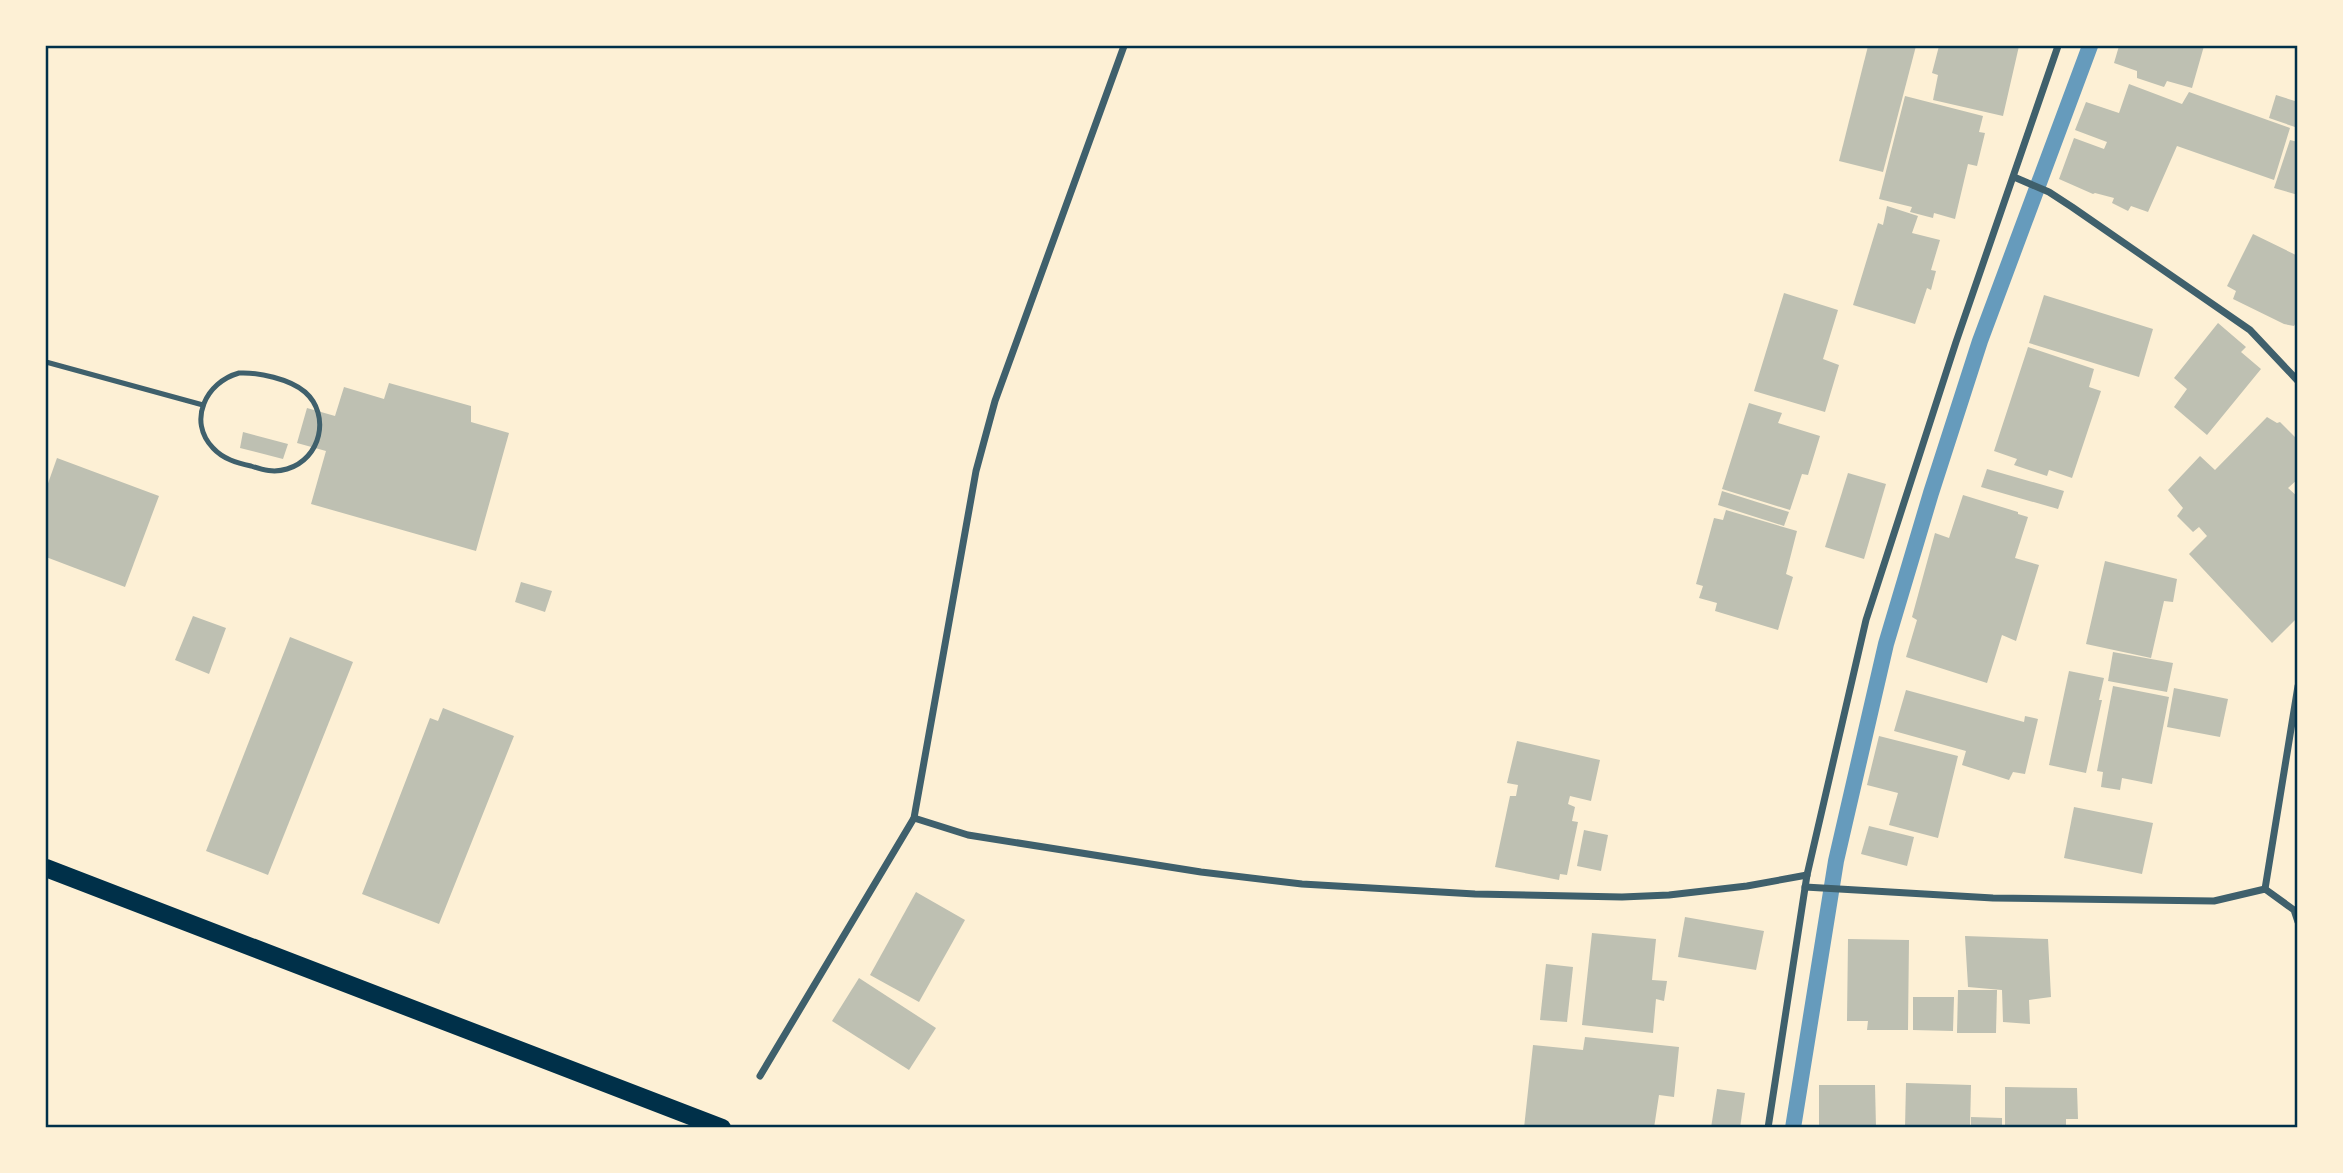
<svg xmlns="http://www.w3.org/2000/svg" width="2343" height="1173" viewBox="0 0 2343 1173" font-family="Raleway,sans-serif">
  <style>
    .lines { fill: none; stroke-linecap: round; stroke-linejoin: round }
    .stream { stroke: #669bbc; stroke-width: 16 }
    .building { fill: #bec0b2 }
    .service { stroke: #3f606c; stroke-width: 5 }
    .minor { stroke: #3f606c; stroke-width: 7 }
    .primary { stroke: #003049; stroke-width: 18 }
    .neatline { fill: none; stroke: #003049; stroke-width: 2.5 }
  </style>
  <rect width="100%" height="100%" fill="#fdf0d5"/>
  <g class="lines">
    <polyline class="stream" points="1793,1128 1836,861 1886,644 1931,493 1980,341 2090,46"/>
  </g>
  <g class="building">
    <polygon points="1868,46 1916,46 1883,172 1839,161"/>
    <polygon points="1939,46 2019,46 2003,116 1933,100 1938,75 1932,73"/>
    <polygon points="2119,46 2204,46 2192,88 2167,81 2164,87 2137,78 2137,71 2114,63"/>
    <polygon points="2129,84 2182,104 2189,92 2290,128 2274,180 2177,146 2148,212 2131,206 2128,211 2112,203 2114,198 2095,193 2093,194 2059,179 2074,138 2104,149 2107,142 2075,130 2086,102 2119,113"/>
    <polygon points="2276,95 2298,102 2295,127 2269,118"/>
    <polygon points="1905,96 1983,116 1979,132 1985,133 1977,166 1968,164 1955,219 1934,213 1933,218 1910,212 1912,207 1879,199"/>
    <polygon points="2290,140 2298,142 2298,195 2274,188"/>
    <polygon points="1887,206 1918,216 1912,233 1940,240 1931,270 1936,271 1931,290 1927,288 1915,324 1853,305 1878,223 1883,225"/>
    <polygon points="2253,234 2298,256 2298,319 2294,326 2284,324 2233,299 2236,291 2227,286"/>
    <polygon points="1784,293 1838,310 1823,359 1839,365 1825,412 1754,391"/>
    <polygon points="2044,295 2153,329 2139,377 2029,343"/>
    <polygon points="2218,323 2246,347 2241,352 2261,369 2207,435 2174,407 2187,389 2174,378"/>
    <polygon points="2028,347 2094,369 2089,387 2101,391 2072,478 2049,470 2047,476 2014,465 2017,459 1994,451"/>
    <polygon points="389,383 471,406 471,422 509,433 476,551 311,504 326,451 297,443 307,408 335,416 344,387 384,399"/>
    <polygon points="1749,403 1782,413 1778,423 1820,436 1808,475 1802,474 1790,510 1722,489"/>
    <polygon points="2267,417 2277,423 2280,422 2298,440 2298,479 2288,488 2298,497 2298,617 2272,643 2189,554 2207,536 2199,527 2193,532 2177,516 2183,508 2168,490 2200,456 2215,470"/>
    <polygon points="243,432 288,444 283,459 240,448"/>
    <polygon points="57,458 159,496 125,587 46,557 46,489"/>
    <polygon points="1987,469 2064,491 2058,509 1981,487"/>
    <polygon points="1848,473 1886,484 1864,559 1825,547"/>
    <polygon points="1722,491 1789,512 1784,526 1718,505"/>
    <polygon points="1963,495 2018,512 2018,514 2028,517 2015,558 2039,565 2016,641 2002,635 1987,683 1906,657 1917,620 1912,617 1935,533 1949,538"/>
    <polygon points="1726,510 1797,531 1786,574 1793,577 1778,630 1715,611 1717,603 1699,598 1703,586 1696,584 1714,518 1723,520"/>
    <polygon points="2105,561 2177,579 2173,602 2164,601 2151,658 2086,644"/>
    <polygon points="521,582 552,591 545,612 515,602"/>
    <polygon points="193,616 226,628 209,674 175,660"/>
    <polygon points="290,637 353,662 268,875 206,851"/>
    <polygon points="2113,652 2173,663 2167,692 2108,681"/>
    <polygon points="2069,671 2104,678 2099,700 2102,700 2086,773 2049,765"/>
    <polygon points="2113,686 2169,697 2152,784 2122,778 2120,790 2101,787 2103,772 2097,771"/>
    <polygon points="2174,688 2228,699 2220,737 2167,727"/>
    <polygon points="1906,690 2024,722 2025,716 2038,719 2025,774 2013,772 2009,780 1962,765 1966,751 1894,731"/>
    <polygon points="443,708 514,736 439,924 362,894 430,718 438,721"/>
    <polygon points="1879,736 1958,756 1938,838 1889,825 1898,793 1867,785"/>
    <polygon points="1517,741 1600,760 1591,801 1570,796 1568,804 1575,807 1572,821 1578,822 1567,875 1560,874 1559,880 1495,867 1510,796 1516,796 1518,785 1507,783"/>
    <polygon points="2074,807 2153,823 2142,874 2064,858"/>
    <polygon points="1869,826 1914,837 1907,866 1861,854"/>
    <polygon points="1584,830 1608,835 1601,871 1577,866"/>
    <polygon points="916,892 965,920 919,1002 870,975"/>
    <polygon points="1685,917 1764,931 1756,970 1678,957"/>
    <polygon points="1592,933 1656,939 1652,980 1667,981 1664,1001 1656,999 1653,1033 1582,1025"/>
    <polygon points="1965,936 2048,939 2051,997 2029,1000 2030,1024 2003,1022 2002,990 1968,987"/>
    <polygon points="1848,939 1909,940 1908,1030 1867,1030 1868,1021 1847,1021"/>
    <polygon points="1546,964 1573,967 1567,1022 1540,1020"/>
    <polygon points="859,978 936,1028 909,1070 832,1021"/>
    <polygon points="1958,990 1997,990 1996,1033 1957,1033"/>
    <polygon points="1913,997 1954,997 1953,1031 1913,1030"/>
    <polygon points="1585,1037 1679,1047 1674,1097 1659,1095 1654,1128 1524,1128 1533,1045 1583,1050"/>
    <polygon points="1906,1083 1971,1085 1970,1128 1905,1128"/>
    <polygon points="1819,1085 1875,1085 1876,1128 1819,1128"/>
    <polygon points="2005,1087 2077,1088 2078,1119 2066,1119 2066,1128 2005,1128"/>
    <polygon points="1717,1089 1745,1093 1740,1128 1711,1128"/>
    <polygon points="1971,1117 2002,1118 2002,1128 1971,1128"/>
  </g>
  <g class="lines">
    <g class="service">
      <polyline points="46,362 203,405"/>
      <path d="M239,373C258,372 290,379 305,392C331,415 321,459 287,469C274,473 263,470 251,466C237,463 223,459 213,448C187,421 206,382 239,373Z"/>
    </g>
    <g class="minor">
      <polyline points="2014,177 2049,192 2072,207 2250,330 2298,381"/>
      <polyline points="914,818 968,835 1201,872 1302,884 1475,894 1622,897 1669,895 1747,886 1807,875"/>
      <polyline points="1805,887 1993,898 2214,901 2265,889 2294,910 2298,922"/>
      <polyline points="2265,889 2298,686"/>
      <polyline points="760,1076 914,818 976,471 995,401 1124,46"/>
      <polyline points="1768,1128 1807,875 1866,620 1956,342 2058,46"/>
    </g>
    <polyline class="primary" points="46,868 722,1128"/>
  </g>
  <rect width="2343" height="1173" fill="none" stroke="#fdf0d5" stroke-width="94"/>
  <rect x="47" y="47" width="2249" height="1079" class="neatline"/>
</svg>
